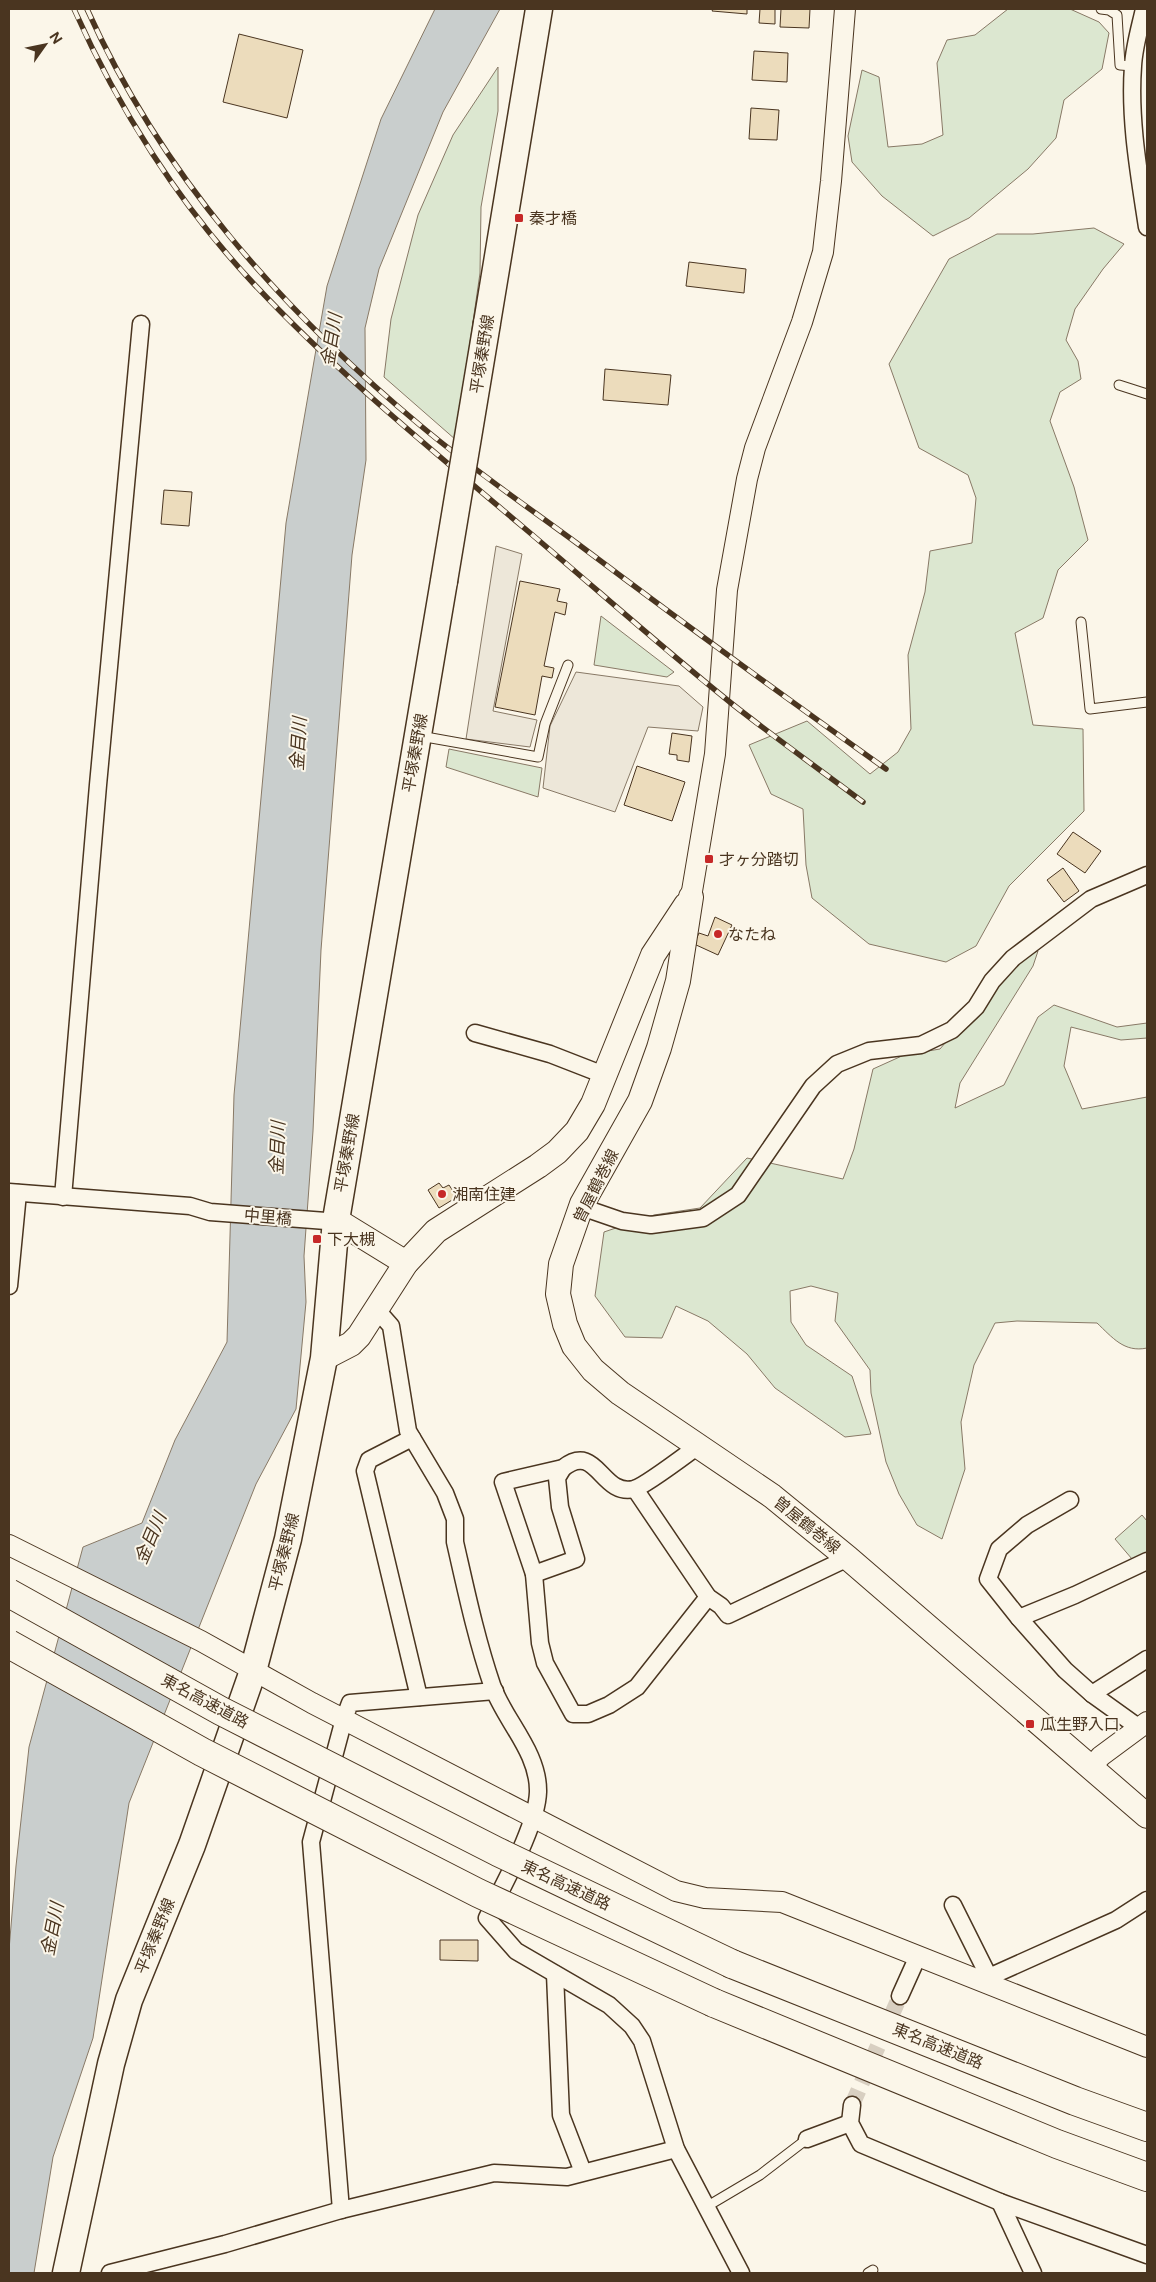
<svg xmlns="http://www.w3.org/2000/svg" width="1156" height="2282" viewBox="0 0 1156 2282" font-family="'Public Sans','Noto Sans JP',sans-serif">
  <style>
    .green { fill: #dce7d0; stroke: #887966 }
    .parking { fill: #ede7d9; stroke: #887966 }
    .water { fill: #c9cecd; stroke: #887966 }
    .building { fill: #ecdcbc; stroke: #4a3520 }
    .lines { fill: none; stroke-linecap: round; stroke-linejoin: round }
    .minor-tunnel { stroke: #d8cfc1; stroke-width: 16; stroke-dasharray: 16 8; stroke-linecap: butt }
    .service-casing { stroke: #4a3520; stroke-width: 11 }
    .minor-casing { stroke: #4a3520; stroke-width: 19 }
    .tertiary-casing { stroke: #4a3520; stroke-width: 22 }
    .secondary-casing { stroke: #4a3520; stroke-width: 26 }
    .primary-casing { stroke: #4a3520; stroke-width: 29 }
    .motorway-casing { stroke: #4a3520; stroke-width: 30 }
    .service { stroke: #fbf6e9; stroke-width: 9 }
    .minor { stroke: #fbf6e9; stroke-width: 16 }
    .tertiary { stroke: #fbf6e9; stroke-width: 20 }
    .secondary { stroke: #fbf6e9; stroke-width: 24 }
    .primary { stroke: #fbf6e9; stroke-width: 26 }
    .motorway { stroke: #fbf6e9; stroke-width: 28 }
    .rail-casing { stroke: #4a3520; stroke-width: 5.5 }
    .rail { stroke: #fbf6e9; stroke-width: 4; stroke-dasharray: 11; stroke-linecap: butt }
    .primary-bridge-casing { stroke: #4a3520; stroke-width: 29; stroke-linecap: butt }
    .motorway-bridge-casing { stroke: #4a3520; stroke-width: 30; stroke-linecap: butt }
    .primary-bridge { stroke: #fbf6e9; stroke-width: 26 }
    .motorway-bridge { stroke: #fbf6e9; stroke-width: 28 }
    .poi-dot { fill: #c62828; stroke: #fbf6e9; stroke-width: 2 }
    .labels { text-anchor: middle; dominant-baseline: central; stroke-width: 4; stroke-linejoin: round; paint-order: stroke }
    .poi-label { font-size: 16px; fill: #4a3520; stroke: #fbf6e9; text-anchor: start }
    .street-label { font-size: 16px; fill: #4a3520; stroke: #fbf6e9 }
    .water-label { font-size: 18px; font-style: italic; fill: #4a3520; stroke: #fbf6e9 }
  </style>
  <rect width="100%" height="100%" fill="#fbf6e9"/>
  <g class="green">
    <polygon points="1008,9 1070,9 1099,22 1109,33 1102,69 1064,100 1056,138 1028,169 969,218 933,236 882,196 852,162 848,136 862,70 879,77 888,147 922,144 943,135 937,63 947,40 975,35"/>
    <polygon points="498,67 498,111 481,207 480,273 456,440 384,377 391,319 418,215 453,135"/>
    <polygon points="1094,228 1124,244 1103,269 1075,309 1066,340 1078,361 1081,379 1060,392 1050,421 1074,487 1088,540 1058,570 1043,618 1015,633 1033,725 1083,729 1084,811 1009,886 976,946 946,962 869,944 812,898 806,865 803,809 771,794 749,745 807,721 870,774 898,752 911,729 908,655 925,592 930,551 972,543 976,498 968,475 919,448 889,364 949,259 997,234 1033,234"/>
    <polygon points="601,616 674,672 667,677 594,665"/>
    <polygon points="449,749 542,768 538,797 446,767"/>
    <path d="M1038,951L1033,966L960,1083L955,1108L1004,1085L1038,1017L1054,1005L1117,1027L1147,1023V1038L1121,1040L1071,1027L1064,1066L1082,1109L1147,1097V1348C1124,1353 1112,1337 1097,1323L1017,1321L995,1323L974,1365L961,1422L965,1469L942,1539L917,1525L899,1494L886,1462L871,1393L870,1370L835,1321L838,1293L811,1286L790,1291L791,1322L806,1345L852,1376L871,1434L845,1437L775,1388L747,1354L708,1321L676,1306L662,1338L625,1337L595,1296L604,1232L654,1215L700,1208L747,1158L843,1179L854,1149L873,1069L904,1055L940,1049L1015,960Z"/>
    <polygon points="1142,1515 1147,1521 1147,1552 1132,1559 1115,1539"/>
  </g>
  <g class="parking">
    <polygon points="496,546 522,554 493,711 537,720 530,747 466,739"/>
    <polygon points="576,672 679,686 703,707 698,731 648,727 615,812 543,788 550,726"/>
  </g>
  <polygon class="water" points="435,9 500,9 443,112 379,269 365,328 366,460 352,555 321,950 313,1131 304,1256 306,1302 296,1409 256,1484 129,1803 93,2038 53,2157 34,2273 9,2273 9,1950 16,1866 29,1747 83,1547 142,1523 175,1440 227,1342 234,1095 286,523 327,286 381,119"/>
  <g class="building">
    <polygon points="713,9 747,9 747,14 712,11"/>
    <polygon points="760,9 775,9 775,24 759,23"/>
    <polygon points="781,9 810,9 809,28 780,27"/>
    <polygon points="239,34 303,50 287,118 223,102"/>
    <polygon points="754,51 788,53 787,82 752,80"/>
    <polygon points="751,108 779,110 777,140 749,139"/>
    <polygon points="689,262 746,269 744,293 686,286"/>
    <polygon points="605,369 671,375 668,405 603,400"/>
    <polygon points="164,490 192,492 189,526 161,524"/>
    <polygon points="520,581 560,589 557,601 567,603 565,615 555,612 544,666 554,668 552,678 542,676 535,715 495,707"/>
    <polygon points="672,733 692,736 689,762 677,760 677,755 669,754"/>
    <polygon points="637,766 685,782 672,821 624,805"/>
    <polygon points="1073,832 1101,851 1085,873 1057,854"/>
    <polygon points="1063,868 1079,891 1064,902 1047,880"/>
    <polygon points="715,917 732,925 718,955 694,944 699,933 708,936"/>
    <polygon points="439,1183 443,1188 449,1185 457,1197 439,1208 428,1190"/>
    <polygon points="440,1940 478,1940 478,1961 440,1960"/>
  </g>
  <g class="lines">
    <polyline class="minor-tunnel" points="852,2105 900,1996"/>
    <g class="service-casing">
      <g id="service">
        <polyline points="1101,9 1109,10 1117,15 1120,65 1133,66"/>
        <polyline points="1119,385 1147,394"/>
        <polyline points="1081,622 1090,709 1147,702"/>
        <polyline points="420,736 538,757 545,724 568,665"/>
        <polyline points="706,2207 760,2175 807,2139"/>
        <polyline points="868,2273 873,2270"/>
      </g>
    </g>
    <g class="minor-casing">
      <g id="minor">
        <path d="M1144,9C1140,27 1134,47 1133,66C1129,119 1139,174 1147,227"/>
        <polyline points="475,1033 550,1054 604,1075"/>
        <polyline points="9,1192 190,1206 210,1212 326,1221 336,1220"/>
        <polyline points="63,1197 98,785 141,324"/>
        <polyline points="582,1204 593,1211 622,1221 651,1225 703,1218 738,1195 813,1086 837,1064 869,1051 921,1045 952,1030 976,1007 992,981 1013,958 1091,899 1147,875"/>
        <polyline points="9,1286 18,1193"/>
        <path d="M376,1309L391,1326L408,1431L445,1493L455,1519V1542C466,1590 476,1638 492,1685C504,1720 539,1752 538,1792C537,1826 503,1885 487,1918L516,1951L609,2005L632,2026L642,2041L676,2149L741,2273"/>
        <polyline points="412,1438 369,1460 365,1471 419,1697"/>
        <path d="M698,1446C687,1454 645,1486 634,1489C601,1497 597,1441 563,1468L503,1482L534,1574L540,1643L545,1663L573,1714H588L609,1705L637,1687L708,1597"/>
        <polyline points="635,1489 708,1597 721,1606 728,1615 848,1558"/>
        <polyline points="534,1574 576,1559 560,1507 557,1478 563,1468"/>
        <polyline points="1019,1618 988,1579 999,1549 1027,1525 1070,1500"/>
        <polyline points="1092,1694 1147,1659"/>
        <polyline points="1138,1727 1092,1694 1065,1670 1019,1618 1075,1595 1147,1561"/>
        <polyline points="953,1905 989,1977 1116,1920 1147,1900"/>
        <polyline points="555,1974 561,2115 583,2172"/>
        <polyline points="900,1996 918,1956"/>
        <polyline points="852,2105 850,2123 861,2144 1000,2202 1147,2255"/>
        <polyline points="807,2139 850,2123"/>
        <polyline points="1000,2202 1033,2273"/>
        <polyline points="341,2210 311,1842 344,1719 350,1703 495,1691"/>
        <polyline points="110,2273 225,2244 341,2210 494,2173 567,2177 676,2149"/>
      </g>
    </g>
    <g class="tertiary-casing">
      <g id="tertiary">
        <polyline points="691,897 715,754 727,590 747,479 755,448 802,322 823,252 831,181 845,9"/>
        <polyline points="9,1545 201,1641 312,1703 676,1891 705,1898 782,1902 1147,2047"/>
        <polyline points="1090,1768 1101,1756 1147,1722"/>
      </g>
    </g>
    <g class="secondary-casing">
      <g id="secondary">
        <polyline points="691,897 678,981 659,1048 640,1101 582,1204 561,1264 558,1294 565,1324 574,1346 593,1370 620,1393 772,1496 848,1558 1147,1816"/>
        <polyline points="336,1220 406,1263"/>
        <polyline points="324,1358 351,1344 359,1336 406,1263 436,1231 538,1166 557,1152 577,1131 593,1104 653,955 686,905"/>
      </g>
    </g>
    <g class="primary-casing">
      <g id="primary">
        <polyline points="487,323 539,9"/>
        <polyline points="66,2273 111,2064 129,2000 192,1845 253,1671 288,1539 324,1358 336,1220 444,581"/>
      </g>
    </g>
    <g class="motorway-casing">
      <g id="motorway">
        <polyline points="732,1964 1075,2101 1147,2127"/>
        <polyline points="714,2003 1057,2144 1147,2177"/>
      </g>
    </g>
    <use href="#service" class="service"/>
    <use href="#minor" class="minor"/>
    <use href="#tertiary" class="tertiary"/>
    <use href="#secondary" class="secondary"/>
    <use href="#primary" class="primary"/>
    <use href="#motorway" class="motorway"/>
    <g class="rail-casing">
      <g id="rail">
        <path d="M74,9C118,108 179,204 253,283C336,372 431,449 523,527C592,585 660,646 731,703C774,737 819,769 863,802"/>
        <path d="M87,9C162,176 282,310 421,426C471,468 525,505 578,544C679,620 782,695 886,769"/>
      </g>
    </g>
    <use href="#rail" class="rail"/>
    <g class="primary-bridge-casing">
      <polyline id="primary-bridge" points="444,581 487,323"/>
    </g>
    <g class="motorway-bridge-casing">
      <g id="motorway-bridge">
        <polyline points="9,1593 221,1711 498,1852 732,1964"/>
        <polyline points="9,1644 202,1752 478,1893 714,2003"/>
      </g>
    </g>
    <use href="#primary-bridge" class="primary-bridge"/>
    <use href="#motorway-bridge" class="motorway-bridge"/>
  </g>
  <g class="poi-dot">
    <rect x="514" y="213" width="10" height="10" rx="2.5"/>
    <rect x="704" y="854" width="10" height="10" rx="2.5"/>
    <circle cx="718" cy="934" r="5"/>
    <circle cx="442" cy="1194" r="5"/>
    <rect x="312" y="1234" width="10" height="10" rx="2.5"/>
    <rect x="1025" y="1719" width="10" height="10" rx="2.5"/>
  </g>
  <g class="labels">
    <g class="poi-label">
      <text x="529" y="218">秦才橋</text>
      <text x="719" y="859">才ヶ分踏切</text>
      <text x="728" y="934">なたね</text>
      <text x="452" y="1194">湘南住建</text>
      <text x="327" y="1239">下大槻</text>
      <text x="1040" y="1724">瓜生野入口</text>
    </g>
    <g class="street-label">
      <text transform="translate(482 354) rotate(-81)">平塚秦野線</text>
      <text transform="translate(415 753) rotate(-80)">平塚秦野線</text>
      <text transform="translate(347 1153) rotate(-80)">平塚秦野線</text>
      <text transform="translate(596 1186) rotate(-63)">曽屋鶴巻線</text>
      <text transform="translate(268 1217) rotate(5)">中里橋</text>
      <text transform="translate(807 1525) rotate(39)">曽屋鶴巻線</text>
      <text transform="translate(284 1552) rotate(-76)">平塚秦野線</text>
      <text transform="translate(205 1701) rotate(28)">東名高速道路</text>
      <text transform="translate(566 1885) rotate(25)">東名高速道路</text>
      <text transform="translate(155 1936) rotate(-68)">平塚秦野線</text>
      <text transform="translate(938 2046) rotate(22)">東名高速道路</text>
    </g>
    <g class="water-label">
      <text transform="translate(331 340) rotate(-81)">金目川</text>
      <text transform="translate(298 744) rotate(-87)">金目川</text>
      <text transform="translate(277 1148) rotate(-88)">金目川</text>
      <text transform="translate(150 1538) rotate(-67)">金目川</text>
      <text transform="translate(52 1929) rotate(-79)">金目川</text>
    </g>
  </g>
  <rect width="1156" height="2282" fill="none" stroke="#4a3520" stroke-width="20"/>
  <g transform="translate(45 45) rotate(57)" stroke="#fbf6e9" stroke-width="4" paint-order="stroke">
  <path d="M0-4L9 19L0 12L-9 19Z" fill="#4a3520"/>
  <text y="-8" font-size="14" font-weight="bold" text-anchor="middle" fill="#4a3520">N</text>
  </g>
</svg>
